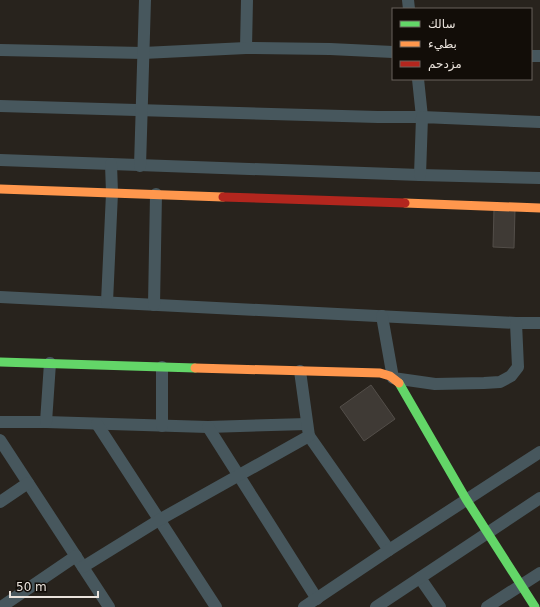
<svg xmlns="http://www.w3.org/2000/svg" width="540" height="607" viewBox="0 0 540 607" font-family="'DejaVu Sans',Vazirmatn,sans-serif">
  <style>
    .building { fill: #3f3a35; stroke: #534e49 }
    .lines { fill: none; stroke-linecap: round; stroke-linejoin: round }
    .street { stroke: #47575d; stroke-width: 12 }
    .fast { stroke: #63d668; stroke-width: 9 }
    .slow { stroke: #ff974d; stroke-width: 9 }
    .jam { stroke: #b3261e; stroke-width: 9 }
  </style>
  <rect width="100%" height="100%" fill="#28231d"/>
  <g class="building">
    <polygon points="494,208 515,209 514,248 493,247"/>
    <polygon points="371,385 395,419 364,441 340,407"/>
  </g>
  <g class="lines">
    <g class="street">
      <polyline points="408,0 409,9"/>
      <polyline points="246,48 247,0"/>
      <polyline points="0,50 143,53 246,48 330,49 393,52"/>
      <polyline points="531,56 540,56"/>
      <polyline points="0,106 378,117 422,117 418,79"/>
      <polyline points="0,160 420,175 540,178"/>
      <polyline points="140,166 145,0"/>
      <polyline points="420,175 422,117 540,122"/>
      <polyline points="0,297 516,323 540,323"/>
      <polyline points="107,302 112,193 111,164"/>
      <polyline points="154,305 156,194"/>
      <polyline points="382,316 393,378 435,384 484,383 500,382 511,376 518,367 516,323"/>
      <polyline points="0,422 46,422 208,427 307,424"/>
      <polyline points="46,422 50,363"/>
      <polyline points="97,424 216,607"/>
      <polyline points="162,426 162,367"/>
      <polyline points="208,427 317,599"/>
      <polyline points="309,436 389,550"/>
      <polyline points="0,440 109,607"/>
      <polyline points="0,502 28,483"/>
      <polyline points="83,567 159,520 309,436 300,371"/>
      <polyline points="420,578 440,607"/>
      <polyline points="1,607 76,556"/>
      <polyline points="304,607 389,550 540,452"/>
      <polyline points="376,607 540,498"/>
      <polyline points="487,607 540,573"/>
    </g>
    <g class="fast">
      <polyline points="0,362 195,368"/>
      <polyline points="399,383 466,499 535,607"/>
    </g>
    <g class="slow">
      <polyline points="0,189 223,197"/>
      <polyline points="405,203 540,208"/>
      <polyline points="195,368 380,373 390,376 399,383"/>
    </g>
    <polyline class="jam" points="223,197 405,203"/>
  </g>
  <rect x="392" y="8" width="140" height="72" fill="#120d08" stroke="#68635d"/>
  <rect x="400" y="21" width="20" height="6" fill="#63d668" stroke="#68635d"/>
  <text x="428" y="28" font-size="12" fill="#eae3dc">سالك</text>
  <rect x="400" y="41" width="20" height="6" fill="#ff974d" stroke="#68635d"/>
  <text x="428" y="48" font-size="12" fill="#eae3dc">بطيء</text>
  <rect x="400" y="61" width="20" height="6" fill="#b3261e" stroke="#68635d"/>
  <text x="428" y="68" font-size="12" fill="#eae3dc">مزدحم</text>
  <path d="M10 591v6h88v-6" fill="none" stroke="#eae3dc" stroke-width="2"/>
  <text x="16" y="591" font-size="12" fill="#eae3dc" stroke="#120d08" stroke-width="3" paint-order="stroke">50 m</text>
</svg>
